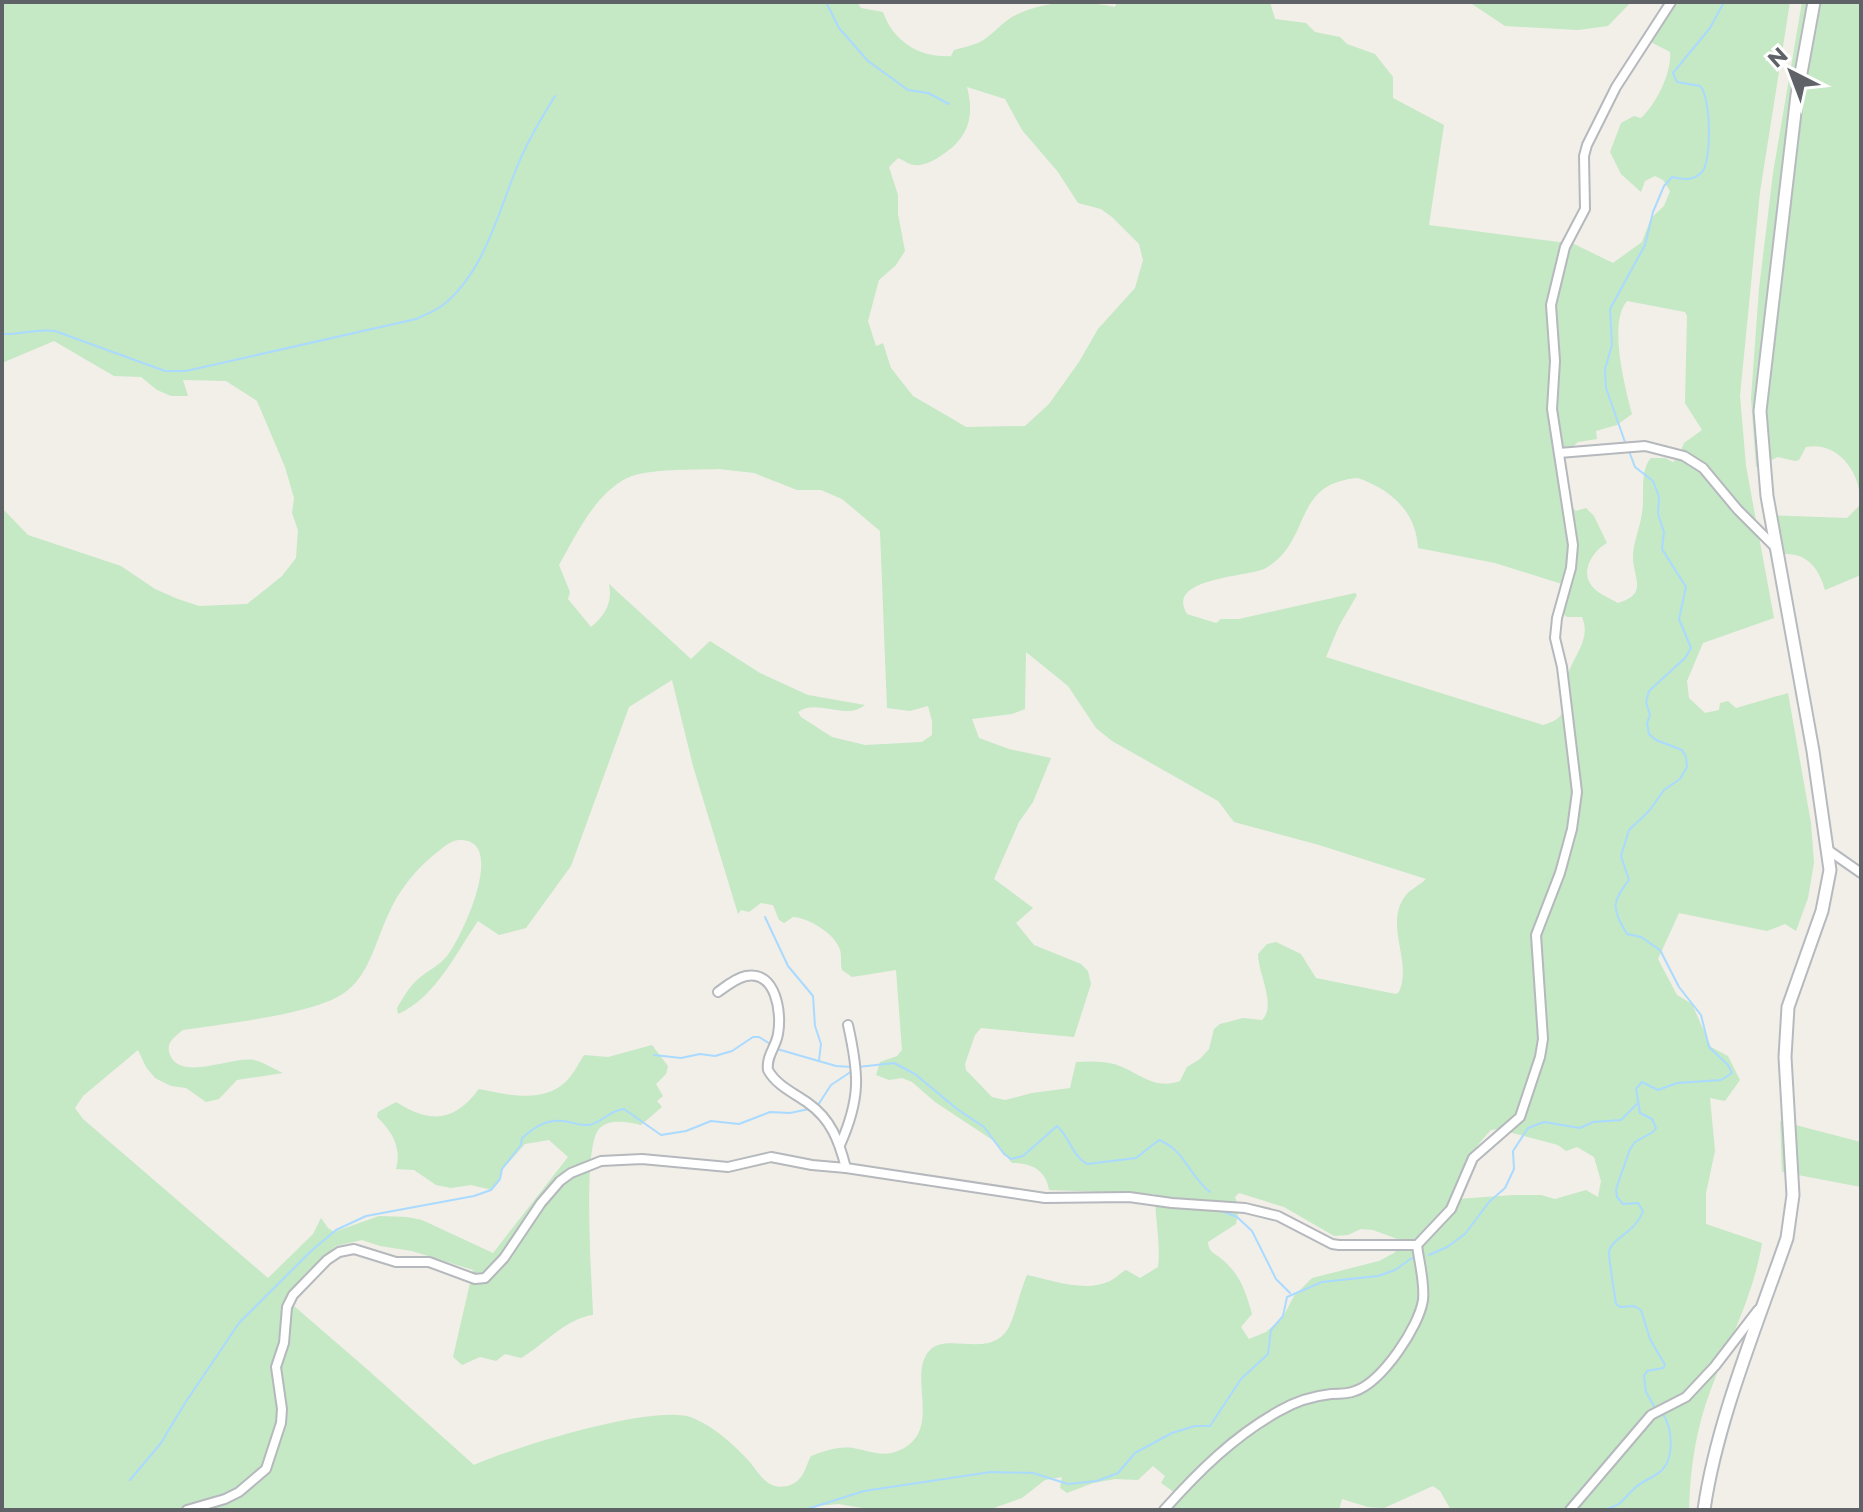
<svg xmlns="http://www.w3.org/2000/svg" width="1863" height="1512" viewBox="0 0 1863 1512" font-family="Montserrat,sans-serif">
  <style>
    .green { fill: #c5e8c5; fill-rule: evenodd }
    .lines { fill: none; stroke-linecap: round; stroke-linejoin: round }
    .stream { stroke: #aadaff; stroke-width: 2 }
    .street-casing { stroke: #b5b8bc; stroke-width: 12 }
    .secondary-casing { stroke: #b6babf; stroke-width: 15 }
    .street { stroke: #fff; stroke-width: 8 }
    .secondary { stroke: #fff; stroke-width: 11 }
  </style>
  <rect width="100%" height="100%" fill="#f1efe8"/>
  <g class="green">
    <path d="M2,2H857L861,8L883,12C894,43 921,58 951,56L954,50C961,48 970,46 978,43C991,37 1000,24 1012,17C1044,0 1081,0 1115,7L1117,2H1270L1275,19L1306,23L1315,32L1340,37L1347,44L1375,54L1393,77V98L1444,125L1429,225L1574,244L1613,263L1642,242L1651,218L1664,206L1670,191L1663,180L1655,176L1645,181L1641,192L1621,174L1610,152L1621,123L1634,116L1641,118C1656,104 1672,73 1670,52L1647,40L1668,2H1790L1760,192L1740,396L1746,466L1774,618L1703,643L1687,681L1689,698L1705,713L1719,710L1720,703L1728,701L1736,708L1788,693L1811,823L1814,863L1808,898L1796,931L1785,924L1767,931L1679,913L1658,959L1677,995L1692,1004L1711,1047L1728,1056L1740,1080L1725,1101L1710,1098L1715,1151L1706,1193V1224L1762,1243C1754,1294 1729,1341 1711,1389C1696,1428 1690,1469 1689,1510H1451L1440,1491L1433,1486L1384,1508L1368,1507L1342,1499L1339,1510H1165L1178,1495L1161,1483L1165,1476L1153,1466L1138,1480L1115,1479L1093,1483L1067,1493L1060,1488L1062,1477L1045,1480L1022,1498L988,1510H875L838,1504L809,1507L810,1510H2V508L28,535L121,566L155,589L178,599L199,606L247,604L282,576L296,558L298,530L292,513L294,498L285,467L257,401L226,381L183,380L188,396H171L157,390L141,377L114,376L54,341L2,363ZM967,87L1005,99L1022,130L1058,172L1078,203L1101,209L1112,217L1139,244L1143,260L1135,288L1098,329L1079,362L1049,404L1025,426L966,427L956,421L913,396L891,368L883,343L876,346L868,321L879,280L896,265L905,251L898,214V195L889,167L898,158C904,160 909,165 915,165C923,166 933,161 939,157C968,139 975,118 967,87ZM1627,301L1685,312L1687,316L1685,403L1702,430L1684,443L1678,458L1673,462L1665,458H1651C1639,471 1645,496 1642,513C1640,528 1633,543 1633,557C1633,578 1649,594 1618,603C1609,598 1594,592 1590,583C1581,569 1595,549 1607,543L1594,516L1586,508L1576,511L1570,505L1563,456L1578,442L1597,439L1596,431L1617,425L1632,414C1625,387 1608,323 1627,301ZM719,469L754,473L797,490H821L842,499L880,531L887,708L910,711L928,706L932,721V735L922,742L865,745L832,737L801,717L798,712C817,698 846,721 865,705L808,695L760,673L710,641L691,659L609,584C613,602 605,616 591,627L568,599L570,592L559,565C576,535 595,494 627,478C648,468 696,470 719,469ZM1358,478C1391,490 1416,511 1418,548L1495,563L1565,585L1561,612L1567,617H1582C1593,642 1568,660 1566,684C1564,694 1567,708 1560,716C1556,721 1549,723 1543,725L1326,657L1339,626L1357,595L1355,593L1239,619H1221L1216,623L1187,614C1164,577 1251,577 1266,568C1313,540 1291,483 1358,478ZM1026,652L1068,686L1096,728L1112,741L1218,801L1234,822L1319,845L1426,879C1420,885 1411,889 1406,895C1383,924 1413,961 1399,992L1396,994L1316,978L1301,954L1276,942L1267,944L1258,954C1258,973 1277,1006 1262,1020L1243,1018L1220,1024L1214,1029L1209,1049L1200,1059L1187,1067L1180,1081C1153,1091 1138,1071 1114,1064C1103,1061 1088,1061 1076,1062L1070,1088L1032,1093L1005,1100L992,1097L966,1070L965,1064L975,1035L981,1028L1074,1037L1091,984L1088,971L1081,964L1034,945L1016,923L1033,908L994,879L1019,822L1033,802L1051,758L1009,749L979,738L972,719L1012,714L1025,709ZM672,680L693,766L738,914L741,910L749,912L761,903L773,905L779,920L784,923L793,917C807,917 836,934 840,950C842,956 840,963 842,970L852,977L896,970L902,1050L897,1056L880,1062L876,1075L889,1080L902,1078L912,1082L935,1102L994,1141L1012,1163C1031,1163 1046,1170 1049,1190L1155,1194C1155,1217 1161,1247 1158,1267L1140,1278L1126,1270C1120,1273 1116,1278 1110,1281C1085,1293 1052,1280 1027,1275C1020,1291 1016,1312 1009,1327C991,1360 948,1332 930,1350C905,1376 947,1434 895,1452C880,1457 867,1450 853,1448C839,1446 824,1451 811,1456C807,1463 805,1473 800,1478C794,1486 781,1489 772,1485C762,1481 754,1466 747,1459C731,1442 714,1427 693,1418C657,1402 512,1448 474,1465L368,1370L287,1300L305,1274L336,1246L362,1240L380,1246L412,1251L473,1270L453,1357L462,1365L480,1357L496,1361L505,1354L521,1358C544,1345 566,1318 593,1315C592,1283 582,1146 599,1129C609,1118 628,1122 641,1125L662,1107L657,1101L663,1096L656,1084L666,1074L668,1066L652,1045L608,1057L584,1055C579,1062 576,1070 570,1077C548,1105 509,1095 479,1089C454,1122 431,1124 396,1102L378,1112L377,1117C392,1131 402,1148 396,1169L414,1170L436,1185L451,1188L471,1185L492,1190L497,1184L502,1170L525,1144L549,1140L568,1157L493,1253L422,1220L407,1217L379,1216L334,1232L328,1228L321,1218L313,1234L268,1278L83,1119L75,1108L83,1096L138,1050L146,1067L155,1078L171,1086L186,1088L206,1102L219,1099L237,1080L283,1073C274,1069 263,1062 254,1060C232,1056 181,1082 170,1055C165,1042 175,1037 183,1030C222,1024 321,1014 348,990C370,972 376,940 388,915C399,890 414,871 436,853C444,847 451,839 462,840C507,842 461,939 447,956C439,966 427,971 418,979C409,987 403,998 397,1008L398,1014C435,998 456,953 478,921L499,935L526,928L571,866L629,707ZM1497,1129L1558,1145L1566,1151L1577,1147L1594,1157L1601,1181L1598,1197L1586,1190L1555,1199L1541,1195H1514L1457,1199C1460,1170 1471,1151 1491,1130ZM1239,1193L1284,1207L1334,1236L1348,1235L1361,1229L1373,1230L1400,1240L1401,1245L1394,1253L1379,1261L1312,1278L1294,1296L1283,1317L1266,1332L1249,1339L1241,1327L1252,1314C1246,1293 1241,1276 1224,1261C1216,1253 1209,1254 1208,1242L1236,1224L1239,1208L1235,1197Z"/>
    <polygon points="1469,2 1631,2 1608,26 1578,30 1505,26"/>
    <path d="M1802,2H1861V575L1825,590C1818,564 1802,548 1772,556L1765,515L1847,518L1860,505C1862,474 1839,441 1806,447L1799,460L1795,461L1778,457L1756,467L1751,398L1759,289L1773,173Z"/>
    <polygon points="1780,1121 1861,1142 1861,1187 1782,1172"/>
  </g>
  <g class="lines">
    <g class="stream">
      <polyline points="826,2 839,28 868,61 908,90 928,93 949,104"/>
      <path d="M2,334C20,335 37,328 55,331L165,371H186L416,319C425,315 435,311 443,305C483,273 497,217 515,172C525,145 540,120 555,96"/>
      <path d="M1626,445L1606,388L1605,369L1612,345L1610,309L1645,245L1653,212L1664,186L1672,177C1683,180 1693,181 1702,172C1712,161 1711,96 1700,86L1677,82L1673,73L1710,28L1724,2"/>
      <path d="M1629,451L1635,467L1653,481L1659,497L1658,514L1664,532L1662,549L1686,587L1679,619L1691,648L1685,658L1649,691L1646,702L1650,715L1647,723L1649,734L1656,740L1682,750L1686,757L1687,767L1680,779L1664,790L1649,811L1629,830L1621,856L1629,880C1611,903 1612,908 1627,934L1641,937L1660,950L1679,987L1701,1015L1709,1047L1728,1065L1732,1073L1721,1080L1677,1083L1658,1090L1642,1082L1636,1089L1640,1113L1652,1119L1656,1128L1653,1132L1635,1142L1630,1149L1616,1189L1617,1197L1623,1204L1638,1203L1643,1211C1635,1233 1613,1237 1609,1251C1608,1255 1615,1297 1616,1304L1620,1307L1634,1306L1641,1310L1650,1339L1665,1365L1663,1368L1647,1371L1644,1376L1646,1392L1655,1408"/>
      <polyline points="765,917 788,966 813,996 815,1026 821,1044 819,1060"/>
      <polyline points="777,1049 836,1066 852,1067"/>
      <polyline points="654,1055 681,1058 700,1054 715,1056 732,1051 753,1037 759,1037 772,1045"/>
      <path d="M858,1067L894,1063L915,1074L957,1109L984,1127L1004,1154L1011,1159L1023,1156L1057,1126C1070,1137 1071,1155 1087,1164L1136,1158L1159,1140C1185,1150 1189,1176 1210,1192"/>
      <polyline points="818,1105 831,1085 852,1071"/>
      <polyline points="1219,1210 1237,1217 1252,1231 1276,1279 1290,1293"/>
      <polyline points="1429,1255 1447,1247 1465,1234 1489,1202 1505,1188 1514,1169 1513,1151 1528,1128 1544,1122 1580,1128 1593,1122 1621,1120 1637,1104"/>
      <path d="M130,1480L161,1443L185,1403L239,1323L310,1252L336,1230L366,1216L474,1196L491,1190L500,1179L502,1169L521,1145L522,1138C535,1127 546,1119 563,1121C573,1122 578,1126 589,1125C603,1122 610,1110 624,1109L661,1135L686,1131L711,1121L739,1124L770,1112L790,1113L809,1109"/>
      <polyline points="804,1510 864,1491 991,1472 1033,1473 1068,1484 1097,1481 1118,1473 1135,1453 1172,1433 1195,1426 1210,1426 1241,1379 1268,1354 1271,1330 1283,1316 1287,1297 1322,1282 1378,1276 1395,1270 1412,1258"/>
      <path d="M1604,1510C1626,1503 1620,1501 1635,1488C1643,1480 1654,1478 1662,1470C1675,1457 1672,1428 1663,1414"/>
    </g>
    <g class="street-casing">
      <g id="street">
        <polyline points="1559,453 1645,446 1684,456 1703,468 1738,510 1775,547"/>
        <polyline points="1828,850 1861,873"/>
        <path d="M718,992C726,986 736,978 746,976C776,970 782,1013 778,1034C776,1047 766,1056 768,1070C776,1085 794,1093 808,1103C831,1119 839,1141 846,1168"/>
        <path d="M840,1145C861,1098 859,1074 848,1025"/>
        <polyline points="187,1510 225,1499 239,1492 266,1469 281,1423 282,1409 276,1367 284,1343 287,1307 293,1295 327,1260 339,1252 354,1249 396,1262 429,1262 475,1279 485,1278 504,1258 541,1203 560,1181 571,1173 601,1161 642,1159 728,1167 771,1157 812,1165 846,1168 1045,1198 1129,1197 1172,1203 1245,1208 1278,1216 1332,1244 1339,1245 1417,1245 1451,1209 1473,1158 1520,1117 1540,1057 1543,1039 1536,935 1560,873 1572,829 1577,792 1562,667 1555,638 1557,618 1571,568 1573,545 1552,409 1555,361 1551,305 1565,247 1585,209 1584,156 1587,145 1616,87 1671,2"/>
        <path d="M1164,1510C1198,1472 1234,1436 1279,1411C1296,1401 1313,1396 1331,1394C1339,1394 1348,1394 1355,1391C1382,1382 1419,1327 1423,1300C1425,1283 1419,1262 1417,1245"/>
        <polyline points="1570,1510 1651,1415 1686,1397 1715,1366 1758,1310"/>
      </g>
    </g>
    <g class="secondary-casing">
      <path id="secondary" d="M1704,1510C1716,1423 1758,1322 1787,1238L1793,1195L1785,1057L1788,1007L1822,911L1830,870L1813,751L1767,496L1760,411L1797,95L1814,2"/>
    </g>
    <use href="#street" class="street"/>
    <use href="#secondary" class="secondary"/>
  </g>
  <rect width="1863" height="1512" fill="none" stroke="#5f6368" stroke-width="8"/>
  <g transform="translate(1791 72) rotate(318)" stroke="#ffffff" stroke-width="6" paint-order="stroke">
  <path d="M0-6L14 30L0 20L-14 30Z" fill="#5f6368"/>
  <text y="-12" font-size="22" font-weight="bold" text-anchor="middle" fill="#5f6368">N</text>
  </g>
</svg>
